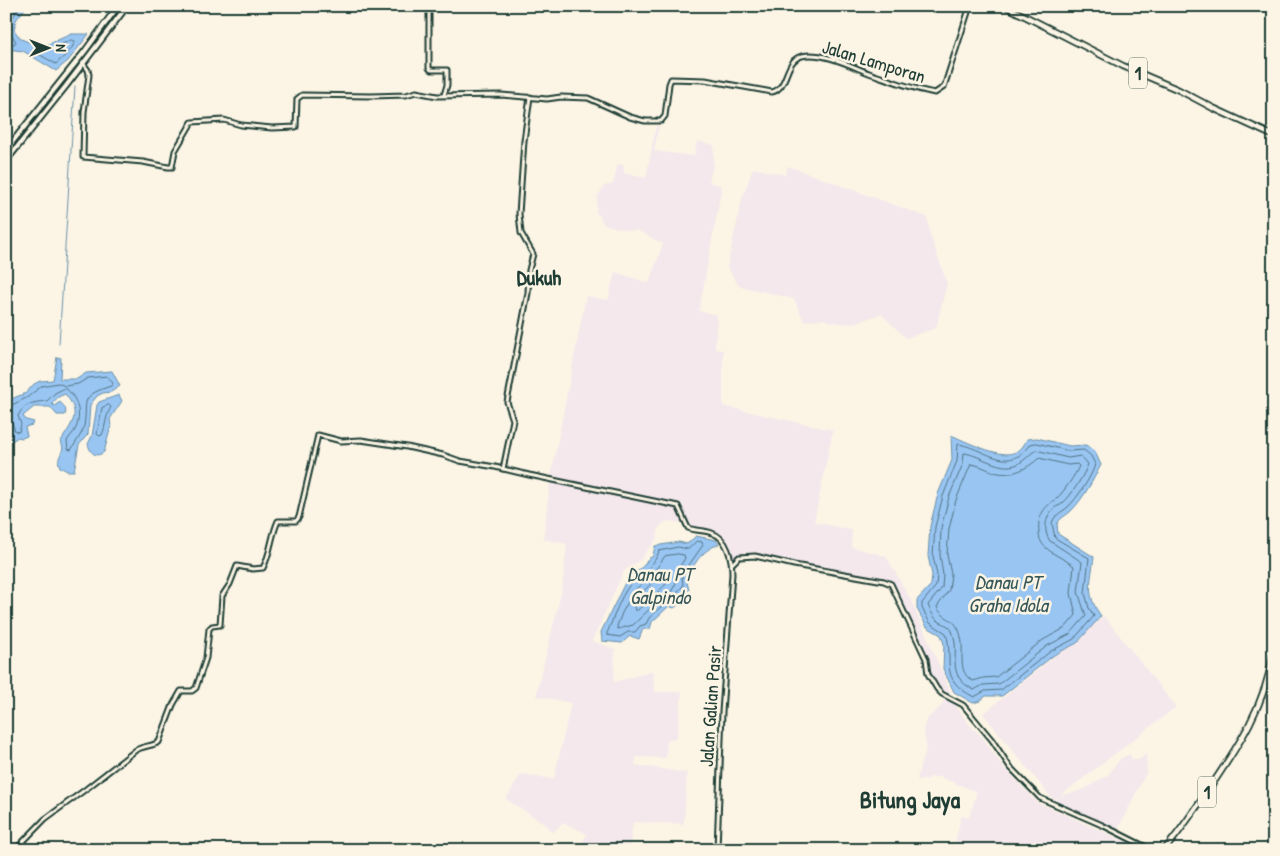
<svg xmlns="http://www.w3.org/2000/svg" width="1280" height="856" viewBox="0 0 1280 856" font-family="'Patrick Hand',sans-serif">
  <style>
    .built { fill: #f4e8ec }
    .water { fill: #99c5f3; stroke: #688fa7 }
    .lines { fill: none; stroke-linecap: round; stroke-linejoin: round }
    .shore { stroke: #507380; stroke-width: 1 }
    .stream { stroke: #688fa7; stroke-width: 1 }
    .minor-casing { stroke: #1f3d34; stroke-width: 7 }
    .major-casing { stroke: #1f3d34; stroke-width: 8 }
    .highway-casing { stroke: #1f3d34; stroke-width: 8 }
    .minor { stroke: #fcf5e5; stroke-width: 3 }
    .major { stroke: #fcf5e5; stroke-width: 4 }
    .highway { stroke: #fcf5e5; stroke-width: 4.5 }
    .labels { text-anchor: middle; dominant-baseline: central; stroke-width: 5; stroke-linejoin: round; paint-order: stroke }
    .shield { fill: #fcf5e5; stroke: #617469; stroke-width: 1 }
    .shield-label { font-size: 18px; font-weight: bold; fill: #1f3d34 }
    .street-label { font-size: 19px; fill: #1f3d34; stroke: #fcf5e5 }
    .water-label { font-size: 20px; font-style: italic; fill: #37585a; stroke: #fcf5e5 }
    .quarter-label { font-size: 21px; font-weight: bold; fill: #1f3d34; stroke: #fcf5e5 }
    .district-label { font-size: 24px; font-weight: bold; fill: #1f3d34; stroke: #fcf5e5 }
  </style>
  <rect width="100%" height="100%" fill="#fcf5e5"/>
  <filter id="ink" filterUnits="userSpaceOnUse"><feTurbulence type="fractalNoise" baseFrequency=".02" numOctaves="2"/><feDisplacementMap in="SourceGraphic" scale="10" xChannelSelector="R" yChannelSelector="G"/><feConvolveMatrix kernelMatrix="1 2 1 2 8 2 1 2 1" color-interpolation-filters="sRGB"/></filter>
  <g filter="url(#ink)">
    <g class="built">
      <polygon points="656,126 659,126 654,151 694,156 697,141 714,145 713,166 709,182 722,186 699,311 717,315 715,349 723,350 723,406 833,430 814,522 852,530 851,547 886,556 912,602 957,707 969,724 983,738 1001,764 1037,802 1144,850 1064,850 1035,841 1032,850 948,850 954,849 961,816 969,818 977,792 940,777 930,777 927,780 917,780 921,762 925,754 926,745 923,729 927,719 942,705 944,700 941,691 930,674 929,662 894,585 888,580 760,555 741,555 733,558 727,543 717,532 710,530 690,527 685,523 666,521 659,527 657,538 640,560 624,571 592,641 615,649 614,682 653,671 655,692 682,692 677,738 667,740 666,758 636,757 635,765 687,773 684,824 633,822 629,850 595,850 590,846 588,850 578,850 587,834 563,822 553,833 542,822 506,799 521,774 554,779 571,703 536,696 562,589 567,544 543,539 551,476 586,296 608,300 615,272 649,283 663,244 639,231 625,230 603,224 600,216 596,213 597,197 604,186 613,184 618,164 624,165 624,173 646,178"/>
      <polygon points="788,166 927,217 930,234 947,283 936,328 906,338 881,314 851,324 832,322 824,319 804,321 794,299 739,286 727,267 742,199 753,168 785,175"/>
      <polygon points="1104,616 1176,707 1060,796 1085,789 1108,775 1120,759 1129,754 1133,760 1139,760 1146,754 1147,771 1117,831 1103,824 1054,804 1059,797 1054,801 983,714"/>
    </g>
    <g class="water">
      <polygon points="6,6 27,6 16,20 14,30 21,39 34,44 49,44 71,34 89,34 68,61 56,71 23,51 6,49"/>
      <path d="M57,357L61,358L60,379H77L86,373L112,371L120,386L111,392L103,393L97,396L90,405L88,434L79,445L74,471H67L60,467C56,459 61,456 63,448L61,441C72,423 82,414 65,394L58,397L52,404L54,406L60,402C65,407 67,409 65,415H57L50,407H34L23,416L26,420L34,422L32,425L25,427L27,436L22,438L18,437L6,445V429L10,427L6,424V401L26,393L34,384L40,381L53,380Z"/>
      <path d="M119,395L122,401L110,419L111,426L104,452C95,459 90,452 88,444L92,436L97,405L99,402Z"/>
      <path d="M951,435C965,441 999,458 1013,453C1020,451 1024,446 1027,439L1037,438L1070,446L1086,445L1095,452L1101,465C1093,480 1084,498 1071,511C1066,516 1061,517 1057,524L1058,534L1094,557C1091,582 1085,594 1101,616L1077,643L1054,655L1002,696H986L980,701L973,703L954,692L943,669L944,644L941,635L927,627L917,609V600L931,585L932,575L928,556L930,526L938,494L952,460Z"/>
      <path d="M696,536L716,540L719,544C700,552 697,561 686,578L689,590L682,593C682,601 680,604 674,608L669,606L652,622L650,629H643L639,639L630,636L622,643L602,641L601,632L621,591L625,583L645,564L648,559L653,556L655,546L679,542L687,544Z"/>
    </g>
    <g class="lines">
      <g class="shore">
        <path d="M72,40L75,41C72,51 63,57 56,64L35,52L37,49H50Z"/>
        <polyline points="6,44 14,44 16,42 9,29 12,18 21,6"/>
        <path d="M109,405L111,407C105,417 106,426 102,435L99,436L97,434L102,408Z"/>
        <path d="M6,406L14,404L28,397L41,386L58,383L65,386L78,384L88,378L107,376L113,383L111,386C75,397 90,403 83,430C82,433 73,447 71,450L68,449L67,441C69,437 74,433 76,428C82,414 77,396 65,388L55,393L47,401C35,402 24,403 18,416L21,424L19,432L15,431L12,422L6,420"/>
        <path d="M1037,443L1069,451L1084,450L1091,456L1095,464C1092,477 1077,498 1068,507C1061,513 1055,514 1052,523L1055,538L1089,558L1085,593L1089,608L1094,616L1074,639L1051,651L1001,690L985,691L974,697C937,678 955,663 946,633L930,623L922,608V603L936,586L937,575L933,556L935,527L943,496L957,461L958,444C985,448 1008,476 1031,444Z"/>
        <path d="M1036,450L1068,458L1081,456L1088,464C1085,474 1071,496 1063,503C1060,506 1056,506 1053,509C1045,518 1043,531 1050,541L1082,562L1078,592L1086,616L1070,634L1047,646L999,684L983,685L974,690C943,674 962,655 952,631C949,624 941,624 936,619C933,616 930,610 928,605L942,588L943,575L940,555L941,528L949,497L963,464L964,453C981,455 1000,472 1018,464C1026,460 1030,453 1036,450Z"/>
        <path d="M1039,458L1068,465L1077,464L1079,466C1076,474 1063,493 1057,498C1044,507 1037,516 1039,533C1039,538 1041,543 1045,547C1053,555 1065,559 1074,566L1071,593L1076,615L1065,628L1043,640L996,677L983,678L973,681C956,672 965,652 961,637C956,615 944,622 937,607L949,590L951,574L947,555L949,529L956,500L971,464C979,465 986,469 994,472C1011,477 1027,469 1039,458Z"/>
        <path d="M697,541L702,542L703,545L682,575L683,586L678,591L675,601L666,602L649,618L646,624L640,626L635,632H628L620,637L607,635V633C614,618 619,599 629,586C640,574 655,566 659,551L678,547L688,549Z"/>
        <polygon points="678,554 684,555 685,558 676,573 676,583 670,594 662,597 633,625 618,629 617,626 622,613 634,591 654,572 665,556"/>
        <path d="M665,570L668,573C668,575 668,578 668,581C666,586 644,604 638,610H635L634,607L640,595Z"/>
      </g>
      <polyline class="stream" points="59,344 75,86"/>
      <g class="minor-casing">
        <g id="minor">
          <polyline points="429,6 429,68 431,70 447,70 447,85 444,95"/>
          <path d="M83,63L88,70L89,75L84,112L83,157L143,162L168,167H172L175,151L192,122L224,120L241,125L272,128L296,127L297,99L302,95L371,96L406,95L416,92L437,96L501,95L547,99L561,97L588,98L630,117L645,121H661L665,116L669,84L671,79L705,80L772,92C789,88 784,60 802,56C821,51 851,66 869,73C890,80 912,89 935,93L944,87L970,6"/>
          <polyline points="503,469 513,420 507,402 528,293 529,270 533,254 521,233 519,214 524,141 530,97"/>
          <polyline points="732,564 739,557 755,556 794,565 884,581 891,584 926,659 928,674 937,689 942,694 963,705 992,740 1010,767 1040,798 1102,825 1152,850"/>
          <path d="M15,850L45,819L86,789L136,750C143,746 153,746 159,742L173,705L181,691H192L196,688L206,658L209,629L212,626L220,625L222,596L230,584L237,566L253,569L263,568C271,553 271,536 278,521H296L299,517L318,435L341,441L361,440L407,447L443,455L460,461L495,467L529,475L678,506L688,528C696,531 704,530 712,533C728,538 732,560 732,574L722,712L717,850"/>
        </g>
      </g>
      <g class="major-casing">
        <g id="major">
          <polyline points="6,150 85,51 118,6"/>
          <polyline points="6,161 66,86 127,6"/>
        </g>
      </g>
      <g class="highway-casing">
        <g id="highway">
          <polyline points="1005,6 1123,66 1179,90 1213,108 1274,136"/>
          <path d="M1164,850C1178,835 1189,817 1201,801C1234,752 1265,710 1274,650"/>
        </g>
      </g>
      <use href="#minor" class="minor"/>
      <use href="#major" class="major"/>
      <use href="#highway" class="highway"/>
    </g>
  </g>
  <g class="labels">
    <g class="shield">
      <rect x="1129" y="57.5" width="18" height="31" rx="4"/>
      <rect x="1198" y="776.5" width="18" height="31" rx="4"/>
    </g>
    <g class="shield-label">
      <text x="1138" y="73">1</text>
      <text x="1207" y="792">1</text>
    </g>
    <g class="street-label">
      <text transform="translate(874 61) rotate(17)">Jalan Lamporan</text>
      <text transform="translate(710 706) rotate(-86)">Jalan Galian Pasir</text>
    </g>
    <g class="water-label">
      <text x="660" y="573">Danau PT<tspan x="660" dy="23">Galpindo</tspan></text>
      <text x="1008" y="581">Danau PT<tspan x="1008" dy="23">Graha Idola</tspan></text>
    </g>
    <g class="quarter-label">
      <text x="539" y="277">Dukuh</text>
    </g>
    <g class="district-label">
      <text x="910" y="799">Bitung Jaya</text>
    </g>
  </g>
  <rect width="1280" height="856" fill="none" stroke="#fcf5e5" stroke-width="25"/>
  <rect x="12" y="12" width="1255" height="831" fill="none" stroke="#1f3d34" stroke-width="2" filter="url(#ink)"/>
  <g transform="translate(48 48) rotate(90)" stroke="#fcf5e5" stroke-width="4" paint-order="stroke">
  <path d="M0-4L9 19L0 12L-9 19Z" fill="#1f3d34"/>
  <text y="-8" font-size="14" font-weight="bold" text-anchor="middle" fill="#1f3d34">N</text>
  </g>
</svg>
